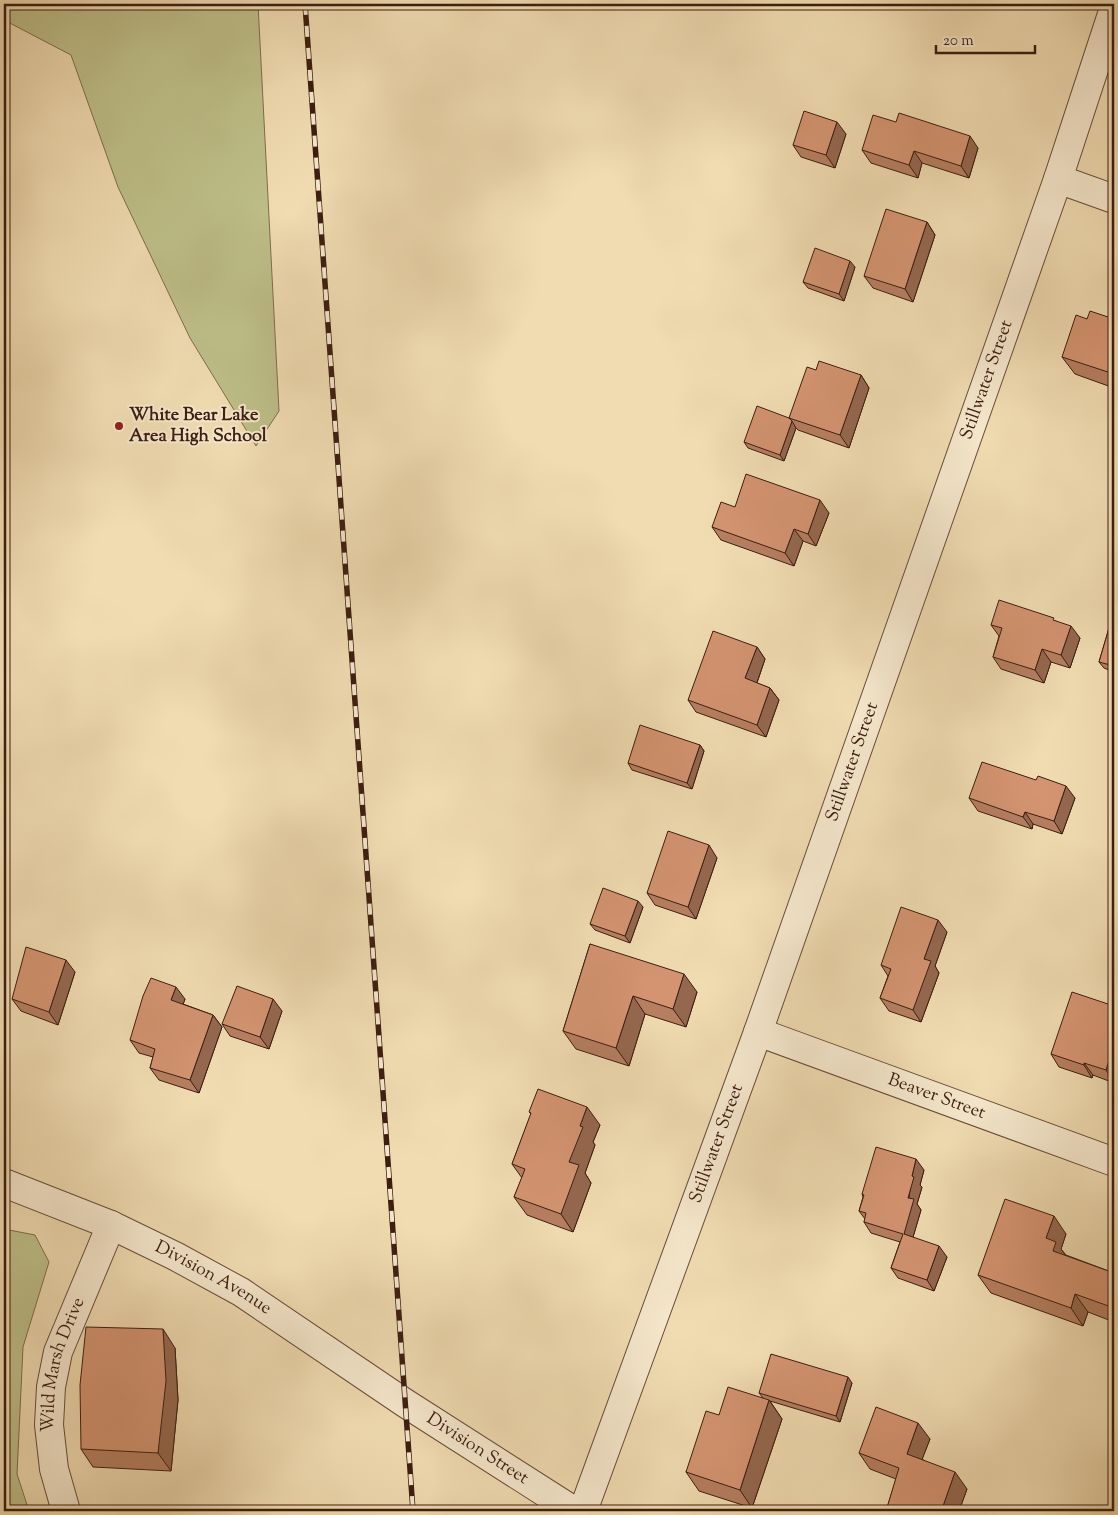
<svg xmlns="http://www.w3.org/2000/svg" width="1118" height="1515" viewBox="0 0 1118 1515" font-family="'Sorts Mill Goudy',serif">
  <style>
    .green { fill: #bebf89; stroke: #7d6e4d }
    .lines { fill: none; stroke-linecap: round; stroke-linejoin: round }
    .minor-casing { stroke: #694d39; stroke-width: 30 }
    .tertiary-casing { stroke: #694d39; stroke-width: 30 }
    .minor { stroke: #f6e8cd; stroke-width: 28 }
    .tertiary { stroke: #f6e8cd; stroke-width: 28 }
    .rail-casing { stroke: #3c1d11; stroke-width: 5.5 }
    .rail { stroke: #f6e8cd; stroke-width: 4; stroke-dasharray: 11; stroke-linecap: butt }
    .wall { fill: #b67f61; stroke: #3c1d11 }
    .shaded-wall { fill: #94684f; stroke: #3c1d11 }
    .building { fill: #d49471; stroke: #3c1d11 }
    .poi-dot { fill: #8f2418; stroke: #f6e8cd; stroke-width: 2 }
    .labels { text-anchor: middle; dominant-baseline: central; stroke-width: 4; stroke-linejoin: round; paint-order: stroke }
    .street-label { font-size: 18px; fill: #3c1d11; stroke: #f6e8cd }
    .poi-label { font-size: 18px; font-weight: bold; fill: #3c1d11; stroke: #f6e8cd; text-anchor: start }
  </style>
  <rect width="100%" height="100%" fill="#f1dcb2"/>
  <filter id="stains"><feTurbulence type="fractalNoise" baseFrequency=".004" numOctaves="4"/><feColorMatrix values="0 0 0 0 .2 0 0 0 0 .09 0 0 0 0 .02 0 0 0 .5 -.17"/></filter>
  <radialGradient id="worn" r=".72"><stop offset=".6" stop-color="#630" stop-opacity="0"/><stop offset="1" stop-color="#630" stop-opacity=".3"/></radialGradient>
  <g class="green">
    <polygon points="4,4 258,4 279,411 256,446 190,338 118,187 71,55 4,20"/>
    <polygon points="4,1229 35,1235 49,1262 23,1347 17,1474 29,1511 4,1511"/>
  </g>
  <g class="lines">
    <g class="minor-casing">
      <g id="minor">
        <polyline points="1058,179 1114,199"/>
        <path id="s1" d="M758,1032L1114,1162"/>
        <path id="s2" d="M66,1511L54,1469L49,1425L51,1387L58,1352L111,1225"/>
      </g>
    </g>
    <g class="tertiary-casing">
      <g id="tertiary">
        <path id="s3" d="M4,1183L111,1225L175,1256L241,1292L405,1403L574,1511"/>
        <path id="s4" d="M583,1511L758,1032L1058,179L1114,8"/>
      </g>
    </g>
    <use href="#minor" class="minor"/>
    <use href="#tertiary" class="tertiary"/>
    <g class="rail-casing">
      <polyline id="rail" points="305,4 413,1511"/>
    </g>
    <use href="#rail" class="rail"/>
  </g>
  <g class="wall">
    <polygon points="846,134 835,168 801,157 793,145"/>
    <polygon points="978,148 969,178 922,163 918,178 871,163 862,150"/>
    <polygon points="927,222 935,235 913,302 873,288 864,276"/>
    <polygon points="855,267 844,301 808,288 803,282"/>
    <polygon points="1087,319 1114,319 1114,388 1075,374 1062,357"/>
    <polygon points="816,370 861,375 869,388 849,448 798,430 796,428 784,461 748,448 744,442 789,418"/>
    <polygon points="829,513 816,546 803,541 794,566 721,540 712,527"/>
    <polygon points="1114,611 1114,672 1104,668 1099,662"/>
    <polygon points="1056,621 1080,638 1070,668 1051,662 1044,683 1001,669 993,657 999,636 991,625"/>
    <polygon points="757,647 765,659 757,683 770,688 779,700 766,737 696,712 688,700"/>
    <polygon points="700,745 704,751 692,789 632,770 628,763"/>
    <polygon points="969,798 1075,798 1062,834 1033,824 1032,829 978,811"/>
    <polygon points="717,858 696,919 655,905 647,893"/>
    <polygon points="643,907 630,943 595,930 590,924"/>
    <polygon points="947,932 935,966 939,973 921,1022 889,1011 880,998 888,976 881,965"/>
    <polygon points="590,944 697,992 686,1027 645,1014 629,1066 576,1049 563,1031"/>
    <polygon points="75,972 58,1025 21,1011 12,999"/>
    <polygon points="185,999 183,1004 213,1015 222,1027 199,1093 159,1080 150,1068 153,1057 139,1053 130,1040"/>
    <polygon points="1114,1006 1114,1083 1093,1075 1092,1078 1059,1067 1051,1054"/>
    <polygon points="282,1011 269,1049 230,1036 222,1024"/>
    <polygon points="529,1112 600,1125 593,1142 595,1145 585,1173 591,1183 573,1232 527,1215 514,1197 522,1178 512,1164 531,1114"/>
    <polygon points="924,1170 920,1185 922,1187 917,1204 921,1210 913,1237 947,1257 934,1291 898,1278 891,1268 900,1242 871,1233 864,1222 865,1219 859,1211 863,1197 862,1194"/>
    <polygon points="1066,1234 1061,1249 1066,1255 1114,1273 1114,1322 1088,1312 1083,1326 991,1293 978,1275"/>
    <polygon points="175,1348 178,1400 171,1471 93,1467 81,1449"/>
    <polygon points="852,1383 840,1422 770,1401 782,1419 752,1508 699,1491 686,1472 719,1415 763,1398 759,1393"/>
    <polygon points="930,1439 922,1459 967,1489 959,1511 886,1511 896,1479 870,1469 859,1453"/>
  </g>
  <g class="shaded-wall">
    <polygon points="837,122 846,134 835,168 826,155"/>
    <polygon points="970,136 978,148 969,178 961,166"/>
    <polygon points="914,151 922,163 918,178 909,165"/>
    <polygon points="927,222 935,235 913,302 905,289"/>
    <polygon points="850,261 855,267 844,301 839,294"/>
    <polygon points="861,375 869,388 849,448 840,435"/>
    <polygon points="792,421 796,428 784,461 780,455"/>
    <polygon points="820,500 829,513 816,546 808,534"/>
    <polygon points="794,529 803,541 794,566 785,553"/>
    <polygon points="1071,626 1080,638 1070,668 1061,655"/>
    <polygon points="757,647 765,659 754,691 745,678"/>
    <polygon points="1042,649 1051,662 1044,683 1035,670"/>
    <polygon points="770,688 779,700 766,737 757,725"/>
    <polygon points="700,745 704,751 692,789 687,783"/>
    <polygon points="1066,786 1075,798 1062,834 1054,821"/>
    <polygon points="1025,812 1033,824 1032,829 1023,817"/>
    <polygon points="709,845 717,858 696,919 688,907"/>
    <polygon points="638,901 643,907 630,943 625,936"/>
    <polygon points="938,920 947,932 935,966 939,973 921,1022 913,1010 924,959"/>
    <polygon points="66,960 75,972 58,1025 49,1012"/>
    <polygon points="684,974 697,992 686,1027 673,1009"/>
    <polygon points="176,987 185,999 180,1013 171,1000"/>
    <polygon points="633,996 645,1014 629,1066 616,1048"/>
    <polygon points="273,999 282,1011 269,1049 260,1037"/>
    <polygon points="213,1015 222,1027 199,1093 190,1080"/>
    <polygon points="1114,1045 1114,1082 1106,1070"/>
    <polygon points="1084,1063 1093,1075 1092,1078 1084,1065"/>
    <polygon points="587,1107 600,1125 593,1142 595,1145 585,1173 591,1183 573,1232 561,1214 569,1162 580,1126"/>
    <polygon points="916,1159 924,1170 920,1185 922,1187 917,1204 921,1210 911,1244 904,1234 912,1176"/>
    <polygon points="1054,1216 1066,1234 1061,1249 1069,1260 1053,1251 1046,1238"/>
    <polygon points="939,1246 947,1257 934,1291 927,1280"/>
    <polygon points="1075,1294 1088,1312 1083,1326 1071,1308"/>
    <polygon points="163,1329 175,1348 178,1400 171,1471 158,1453"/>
    <polygon points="848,1377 852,1383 840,1422 836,1416"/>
    <polygon points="769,1400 782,1419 752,1508 740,1490"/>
    <polygon points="918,1423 930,1439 918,1470 907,1454"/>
    <polygon points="955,1472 967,1489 959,1511 944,1511 942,1509"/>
  </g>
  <g class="building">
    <polygon points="804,111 837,122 826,155 793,145"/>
    <polygon points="899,113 970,136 961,166 914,151 909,165 862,150 873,115 896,122"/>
    <polygon points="886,209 927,222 905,289 864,276"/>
    <polygon points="815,248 850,261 839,294 803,282"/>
    <polygon points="1090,311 1114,319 1114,374 1062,357 1076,315 1087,319"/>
    <polygon points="819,361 861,375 840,435 789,418 807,367 816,370"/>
    <polygon points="757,406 789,418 792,421 780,455 744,442"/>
    <polygon points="746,474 820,500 808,534 794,529 785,553 712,527 721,502 735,507"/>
    <polygon points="999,600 1054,618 1053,620 1071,626 1061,655 1042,649 1035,670 993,657 1002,628 991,625"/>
    <polygon points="1114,611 1114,666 1099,662"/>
    <polygon points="713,631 757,647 745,678 770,688 757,725 688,700"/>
    <polygon points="640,725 700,745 687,783 628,763"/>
    <polygon points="982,762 1036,780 1038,776 1066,786 1054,821 1025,812 1023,817 969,798"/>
    <polygon points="668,831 709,845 688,907 647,893"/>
    <polygon points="603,888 638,901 625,936 590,924"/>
    <polygon points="901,907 938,920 924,959 931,961 913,1010 880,998 891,969 881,965"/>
    <polygon points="590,944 684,974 673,1009 633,996 616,1048 563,1031"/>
    <polygon points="26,947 66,960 49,1012 12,999"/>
    <polygon points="151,978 176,987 171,1000 213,1015 190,1080 150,1068 155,1049 130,1040 143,996"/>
    <polygon points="237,986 273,999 260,1037 222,1024"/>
    <polygon points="1072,992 1114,1006 1114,1045 1106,1070 1084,1063 1084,1065 1051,1054"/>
    <polygon points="538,1089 587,1107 580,1126 583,1127 569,1162 579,1165 561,1214 514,1197 525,1169 512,1164 531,1113 529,1112"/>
    <polygon points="876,1147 916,1159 912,1176 914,1177 908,1198 914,1199 904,1234 939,1246 927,1280 891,1268 903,1234 864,1222 866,1213 859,1211 864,1195 862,1194"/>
    <polygon points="1005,1199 1054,1216 1046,1238 1056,1242 1053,1251 1114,1273 1114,1308 1075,1294 1071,1308 978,1275"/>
    <polygon points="86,1327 163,1329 166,1381 158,1453 81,1449 80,1385"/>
    <polygon points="771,1354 848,1377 836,1416 759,1393"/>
    <polygon points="728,1387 769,1400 740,1490 686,1472 706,1411 719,1415"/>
    <polygon points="876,1407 918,1423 907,1454 955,1472 942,1509 951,1511 886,1511 899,1468 859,1453"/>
  </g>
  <circle class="poi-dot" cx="119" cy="426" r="5"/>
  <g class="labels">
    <g class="street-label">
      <text stroke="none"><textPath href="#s4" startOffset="1201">Stillwater Street</textPath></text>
      <text stroke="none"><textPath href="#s4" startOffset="796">Stillwater Street</textPath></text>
      <text stroke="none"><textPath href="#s1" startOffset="190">Beaver Street</textPath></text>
      <text stroke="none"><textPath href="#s4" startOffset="391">Stillwater Street</textPath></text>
      <text stroke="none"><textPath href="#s3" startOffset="230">Division Avenue</textPath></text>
      <text stroke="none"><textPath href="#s2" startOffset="150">Wild Marsh Drive</textPath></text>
      <text stroke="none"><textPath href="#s3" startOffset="545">Division Street</textPath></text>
    </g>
    <g class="poi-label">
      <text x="129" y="416">White Bear Lake<tspan x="129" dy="21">Area High School</tspan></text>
    </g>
  </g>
  <rect width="1118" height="1515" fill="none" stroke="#f1dcb2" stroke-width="20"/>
  <rect x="5" y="5" width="1108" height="1505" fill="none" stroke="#3c1d11" stroke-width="2.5"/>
  <rect x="10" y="10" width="1098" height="1495" fill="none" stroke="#3c1d11"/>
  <path d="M936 45v8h99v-8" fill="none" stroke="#3c1d11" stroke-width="2.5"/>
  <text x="943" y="45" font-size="15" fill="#3c1d11" stroke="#f6e8cd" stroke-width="4" paint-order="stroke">20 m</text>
  <rect width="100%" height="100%" filter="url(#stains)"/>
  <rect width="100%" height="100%" fill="url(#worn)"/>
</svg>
